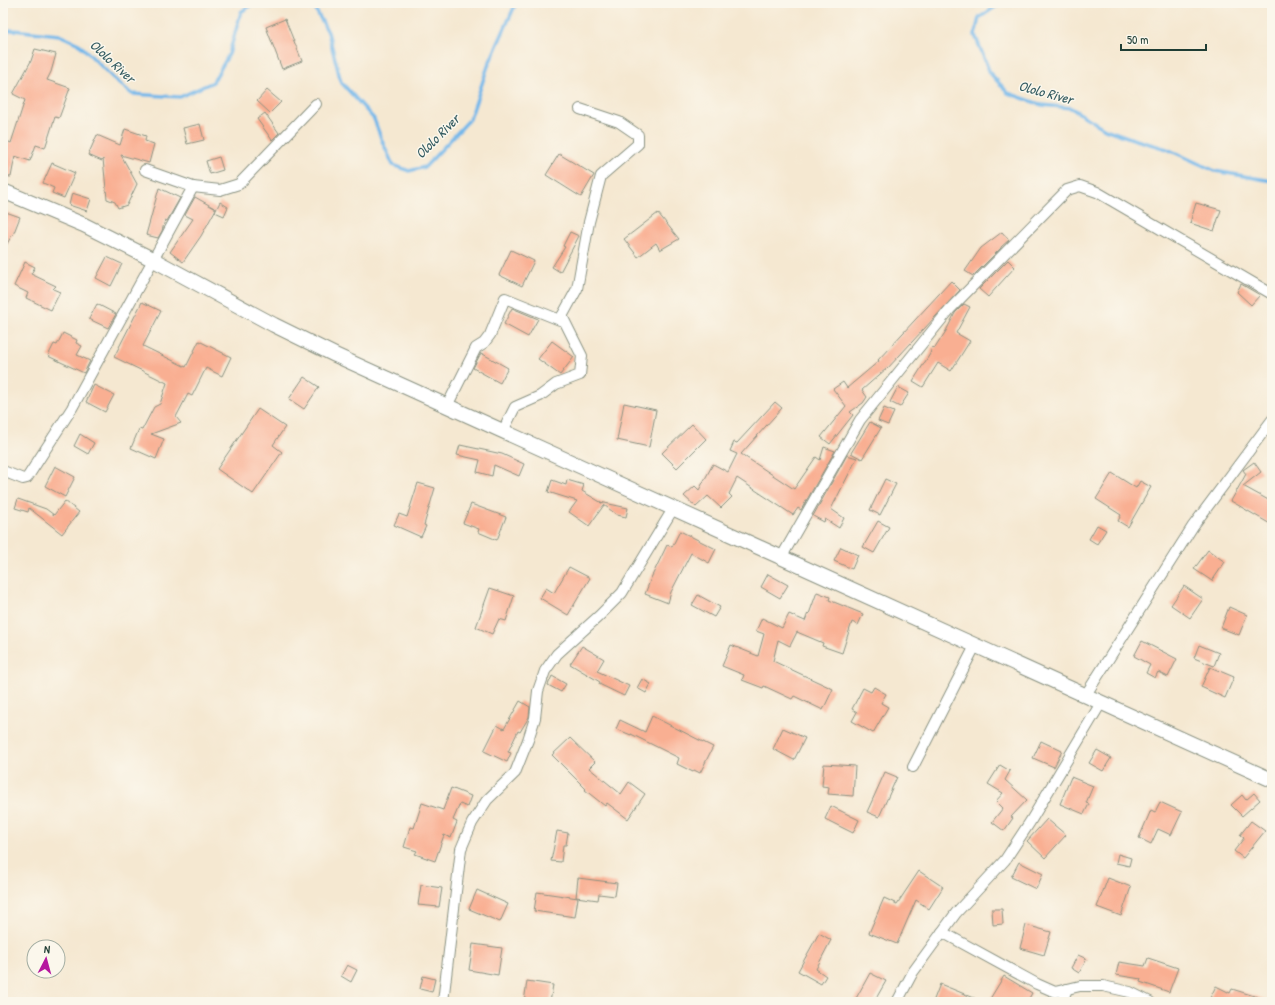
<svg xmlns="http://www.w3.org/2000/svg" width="1275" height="1005" viewBox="0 0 1275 1005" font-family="'Patrick Hand',sans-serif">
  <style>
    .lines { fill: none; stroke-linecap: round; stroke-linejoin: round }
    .stream { stroke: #74b8ea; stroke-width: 3.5 }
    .building { fill: #f9af92 }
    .street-casing { stroke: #8a9282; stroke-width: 12 }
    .secondary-casing { stroke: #8a9282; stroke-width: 16 }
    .street { stroke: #fff; stroke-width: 10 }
    .secondary { stroke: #fff; stroke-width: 14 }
    .labels { text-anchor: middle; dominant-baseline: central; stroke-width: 3; stroke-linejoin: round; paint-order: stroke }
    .water-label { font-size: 14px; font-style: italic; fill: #345c62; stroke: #fbf7ec }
  </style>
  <rect width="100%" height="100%" fill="#fbf7ec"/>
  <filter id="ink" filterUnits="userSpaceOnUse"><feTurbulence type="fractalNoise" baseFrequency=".025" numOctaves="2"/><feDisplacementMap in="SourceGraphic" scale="8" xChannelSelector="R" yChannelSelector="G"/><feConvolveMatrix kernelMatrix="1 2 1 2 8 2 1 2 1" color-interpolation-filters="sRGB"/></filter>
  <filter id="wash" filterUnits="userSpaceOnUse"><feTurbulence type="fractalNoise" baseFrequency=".012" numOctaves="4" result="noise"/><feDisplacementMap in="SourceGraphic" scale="16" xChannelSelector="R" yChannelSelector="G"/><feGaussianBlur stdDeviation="0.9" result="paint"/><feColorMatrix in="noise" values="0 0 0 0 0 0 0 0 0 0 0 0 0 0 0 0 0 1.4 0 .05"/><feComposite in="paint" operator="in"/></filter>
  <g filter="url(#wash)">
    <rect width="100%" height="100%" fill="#f5e8d1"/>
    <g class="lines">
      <g class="stream">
        <polyline points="301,3 314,7 328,32 341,82 374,119 382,141 393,165 409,171 425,167 470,119 488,66 516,3"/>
        <polyline points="1001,3 979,18 975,35 990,73 1008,93 1042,105 1071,108 1105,129 1133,139 1167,149 1215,171 1272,181"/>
        <polyline points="3,31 13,30 59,35 79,44 113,78 132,94 180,97 213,82 229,54 241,12 254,3"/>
      </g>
    </g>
    <g id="blocks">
      <g class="building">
        <polygon points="285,19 302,61 282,69 266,27"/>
        <polygon points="35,49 56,54 51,72 47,80 70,88 59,118 55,117 45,148 36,145 30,161 15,156 11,177 3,176 3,139 11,143 25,100 13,94 31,61"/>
        <polygon points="267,90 281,102 270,113 257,101"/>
        <polygon points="265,113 279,133 272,140 257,119"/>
        <polygon points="200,124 204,140 187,144 183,128"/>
        <polygon points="125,129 146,136 145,141 154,144 149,163 121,155 137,184 127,205 118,208 115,202 107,199 103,159 102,161 88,155 97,135 120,145"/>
        <polygon points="559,154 594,175 581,197 546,175"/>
        <polygon points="219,157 223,170 210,174 206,161"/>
        <polygon points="52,163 75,173 64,198 52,193 54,188 43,183"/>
        <polygon points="159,188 180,198 167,221 165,220 162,231 158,238 146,235"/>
        <polygon points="72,193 91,199 87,211 69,205"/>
        <polygon points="195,197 216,209 201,236 183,262 170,252 193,219 185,215"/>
        <polygon points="220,202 228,207 224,216 215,212"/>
        <polygon points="1196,203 1221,210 1214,231 1190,223"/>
        <polygon points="3,211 20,217 13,235 12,235 3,251"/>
        <polygon points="658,213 679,239 660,250 656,243 638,257 624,239"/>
        <polygon points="570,232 579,236 560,272 552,267 565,247 563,246"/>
        <polygon points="1002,232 1009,240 1001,247 1001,248 973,276 965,271 981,248"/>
        <polygon points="511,250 534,261 522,286 499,275"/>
        <polygon points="107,257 122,264 111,286 96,278"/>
        <polygon points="1008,260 1015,267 988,297 979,289"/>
        <polygon points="25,262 35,267 31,274 56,286 53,289 60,292 51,310 26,298 28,293 14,286"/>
        <polygon points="951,281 960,290 887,369 887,368 862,390 867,397 863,403 850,412 853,415 830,444 821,437 846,406 833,389 843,382 847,388 879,361 878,360"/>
        <polygon points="1241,284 1260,295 1251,305 1237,292"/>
        <polygon points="142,302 161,311 143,346 186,367 199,341 231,357 222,376 206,368 192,396 188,394 176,417 181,423 151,434 164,439 156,459 131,448 139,429 142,430 154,407 160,404 167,383 114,357"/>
        <polygon points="97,304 116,314 108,328 89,319"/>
        <polygon points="964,304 970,307 956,333 970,341 951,371 938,363 923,387 913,381 930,354 932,347 935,348 946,331 955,313"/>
        <polygon points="512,308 538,319 528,337 504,324"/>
        <polygon points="63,333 77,340 76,343 82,346 77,355 90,361 84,373 48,356 54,344 57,345"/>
        <polygon points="552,341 574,357 560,375 538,359"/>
        <polygon points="481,353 508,368 500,383 473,368"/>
        <polygon points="304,377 319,387 304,409 289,399"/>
        <polygon points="94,385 114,395 105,412 86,402"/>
        <polygon points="898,387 909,393 900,407 890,402"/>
        <polygon points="775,402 782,408 741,454 794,489 816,457 820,460 824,447 835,451 801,510 798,508 793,515 737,478 729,494 732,497 721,508 708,496 696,507 684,496 695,486 699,490 713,464 728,472 737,454 730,451 734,442 737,443"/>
        <polygon points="624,403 656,410 649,447 617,440"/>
        <polygon points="884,408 894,412 888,425 878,421"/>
        <polygon points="258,409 285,427 273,445 282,452 253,494 217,469"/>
        <polygon points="870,422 881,428 862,459 851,453"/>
        <polygon points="692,424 706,439 677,468 662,453"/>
        <polygon points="80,434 94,443 88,454 74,446"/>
        <polygon points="460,445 502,454 524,464 519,476 494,465 492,476 477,472 480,460 457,455"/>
        <polygon points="847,455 857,458 831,509 844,518 839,528 825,519 824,522 813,516"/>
        <polygon points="1254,462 1261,472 1243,486 1272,502 1272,525 1231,501 1246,474 1243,470"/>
        <polygon points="55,466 75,477 65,497 45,486"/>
        <polygon points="1112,473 1136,488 1140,481 1151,487 1128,527 1118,521 1121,515 1096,499"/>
        <polygon points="885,479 896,484 880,515 870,510"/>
        <polygon points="552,480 566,485 567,480 584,485 582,491 602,503 600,502 628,508 626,517 617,515 604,505 589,526 569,512 577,501 548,492"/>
        <polygon points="418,483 435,488 424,525 426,526 421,537 394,525 399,514 407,517"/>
        <polygon points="18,499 46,509 54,515 65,501 79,512 62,534 29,508 28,512 15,508"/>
        <polygon points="471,504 506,517 497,540 478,532 479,529 463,523"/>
        <polygon points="878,521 889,527 874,553 863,547"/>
        <polygon points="1097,525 1106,530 1097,544 1089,539"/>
        <polygon points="680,531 716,549 709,563 691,553 671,592 668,603 645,594 651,578 667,545 672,547"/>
        <polygon points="841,547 858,555 852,569 834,561"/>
        <polygon points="1208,550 1225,562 1212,581 1194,569"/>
        <polygon points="569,567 590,578 568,615 540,598 546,588 554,593"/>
        <polygon points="768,574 788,585 780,598 761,587"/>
        <polygon points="1184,586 1203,599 1190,618 1171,605"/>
        <polygon points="490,588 514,596 506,621 499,619 492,634 476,627"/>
        <polygon points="817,592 830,597 829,600 863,614 858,625 852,622 842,653 822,646 823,643 797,632 790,646 778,640 773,661 833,689 823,710 794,696 792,699 764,686 763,688 742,680 744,675 722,666 731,645 758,656 764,634 756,631 762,618 782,628 789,614 805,621 808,613 809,614"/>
        <polygon points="698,595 720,607 714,617 692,605"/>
        <polygon points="1229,607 1247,615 1239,635 1221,628"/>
        <polygon points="1142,641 1177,659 1168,677 1158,672 1155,678 1146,673 1150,665 1134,656"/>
        <polygon points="1199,645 1219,653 1214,666 1194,658"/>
        <polygon points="582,646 604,659 597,671 629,686 624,696 599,684 600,682 570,664"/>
        <polygon points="1210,667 1234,677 1225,698 1201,687"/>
        <polygon points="552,676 566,684 561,692 548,685"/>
        <polygon points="642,679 651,684 646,693 637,688"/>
        <polygon points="874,687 886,694 881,703 888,707 873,733 852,721 857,712 852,709 863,688 871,692"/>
        <polygon points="520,701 530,707 529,717 520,732 518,731 508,752 511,753 507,762 484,751 497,725 504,729"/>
        <polygon points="652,716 713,747 700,773 694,770 693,772 677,764 679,758 631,734 631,735 616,729 620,720 645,732"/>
        <polygon points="783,728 805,738 794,760 773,749"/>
        <polygon points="570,738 595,762 589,768 621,794 629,782 645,794 628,819 607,803 605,806 585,790 586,789 552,755"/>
        <polygon points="1041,741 1062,751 1054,767 1033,758"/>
        <polygon points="1097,750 1111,758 1103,771 1089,763"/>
        <polygon points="824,764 855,766 853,796 828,794 829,787 822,786"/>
        <polygon points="1000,765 1010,771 1005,780 1027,800 1011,817 1013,818 1004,831 992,822 1003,808 996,801 1003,793 988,784"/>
        <polygon points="885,772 897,777 879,817 867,812"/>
        <polygon points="1071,777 1093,786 1086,803 1089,804 1084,814 1060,804"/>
        <polygon points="451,788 471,796 467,807 460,804 453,820 457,822 451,838 444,835 435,861 415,854 417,851 404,847 410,827 414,828 422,803 443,810"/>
        <polygon points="1254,793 1260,800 1242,816 1231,805 1242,795 1246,800"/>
        <polygon points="1160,802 1182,812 1171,835 1158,829 1151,844 1139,838 1151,810 1155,812"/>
        <polygon points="831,806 859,820 853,833 825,819"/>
        <polygon points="1047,819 1066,835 1045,858 1027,841"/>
        <polygon points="1251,821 1265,831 1243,858 1234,851 1244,838 1240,835"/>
        <polygon points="557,831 568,833 566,845 563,845 561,862 551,861"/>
        <polygon points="1118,854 1131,858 1129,866 1116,863"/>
        <polygon points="1019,862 1043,874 1036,889 1011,877"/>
        <polygon points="919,871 943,887 929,909 916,900 897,944 869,933 884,898 897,904"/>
        <polygon points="578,878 617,883 615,896 599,894 598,900 576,897"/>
        <polygon points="1108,878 1131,887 1121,916 1097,907"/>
        <polygon points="421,885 442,888 439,907 418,905"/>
        <polygon points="477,890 508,904 500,922 469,909"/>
        <polygon points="537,892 578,898 575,917 534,911"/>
        <polygon points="992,909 1002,909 1003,924 993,925"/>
        <polygon points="1026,925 1051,932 1044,955 1020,948"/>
        <polygon points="819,933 831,940 816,969 826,976 821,984 798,971"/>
        <polygon points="473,944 502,948 498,975 469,970"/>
        <polygon points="1078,955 1087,959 1079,973 1071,968"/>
        <polygon points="1148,958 1178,968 1169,992 1140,982 1141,979 1116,975 1119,962 1145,966"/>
        <polygon points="347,965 357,970 351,982 341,976"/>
        <polygon points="870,973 886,981 874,1002 854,1002"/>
        <polygon points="423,976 435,979 432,992 420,989"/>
        <polygon points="1004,976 1032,993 1027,1002 988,1002"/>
        <polygon points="527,981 553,985 550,1002 524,1002"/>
        <polygon points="940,984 984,1002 933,1002"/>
        <polygon points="1216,986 1230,993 1232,989 1267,1000 1267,1002 1208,1002"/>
      </g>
    </g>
  </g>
  <g filter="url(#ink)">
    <use href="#blocks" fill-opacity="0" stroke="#8a9282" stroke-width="1"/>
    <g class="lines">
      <g class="street-casing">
        <g id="street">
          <polyline points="145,170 193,187 220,190 239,184 316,104"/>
          <polyline points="447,406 476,348 484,343 490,335 505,298 560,320 577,289 589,222 601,176 638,144 638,135 619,122 580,109"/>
          <polyline points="503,431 515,407 540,396 556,384 580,375 582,356 562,316"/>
          <polyline points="3,471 23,479 27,478 72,408 193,187"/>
          <polyline points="781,558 860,420 950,309 1067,190 1080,186 1097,192 1272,294"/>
          <polyline points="1085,696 1193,526 1272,420"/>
          <polyline points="913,767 975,646"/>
          <polyline points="942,932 1037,984 1055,992 1080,986 1103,986 1130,992 1150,1002"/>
          <polyline points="443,1002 461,849 472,823 487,800 515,773 528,740 535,718 538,691 545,671 557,654 599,616 622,593 673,509"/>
          <polyline points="897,1002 913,972 956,913 1005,860 1030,822 1101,703"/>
          <polyline points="1062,1002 1067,989"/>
        </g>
      </g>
      <g class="secondary-casing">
        <polyline id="secondary" points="3,191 84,225 152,259 274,325 335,355 1272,780"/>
      </g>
      <use href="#street" class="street"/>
      <use href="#secondary" class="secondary"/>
    </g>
  </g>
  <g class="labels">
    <g class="water-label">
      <text transform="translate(113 61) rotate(43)">Ololo River</text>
      <text transform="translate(1046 92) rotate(15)">Ololo River</text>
      <text transform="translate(437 136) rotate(-45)">Ololo River</text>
    </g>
  </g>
  <rect width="1275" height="1005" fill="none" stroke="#fbf7ec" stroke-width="16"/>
  <g transform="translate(46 959) rotate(6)"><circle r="19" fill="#fbf7ec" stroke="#a3ada2"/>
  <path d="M0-3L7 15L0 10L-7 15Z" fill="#b5179e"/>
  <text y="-6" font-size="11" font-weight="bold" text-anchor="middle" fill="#1f3d34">N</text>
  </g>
  <path d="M1121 44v6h85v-6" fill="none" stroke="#1f3d34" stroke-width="2"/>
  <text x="1127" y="44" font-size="12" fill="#1f3d34" stroke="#fbf7ec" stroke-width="3" paint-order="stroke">50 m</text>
</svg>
